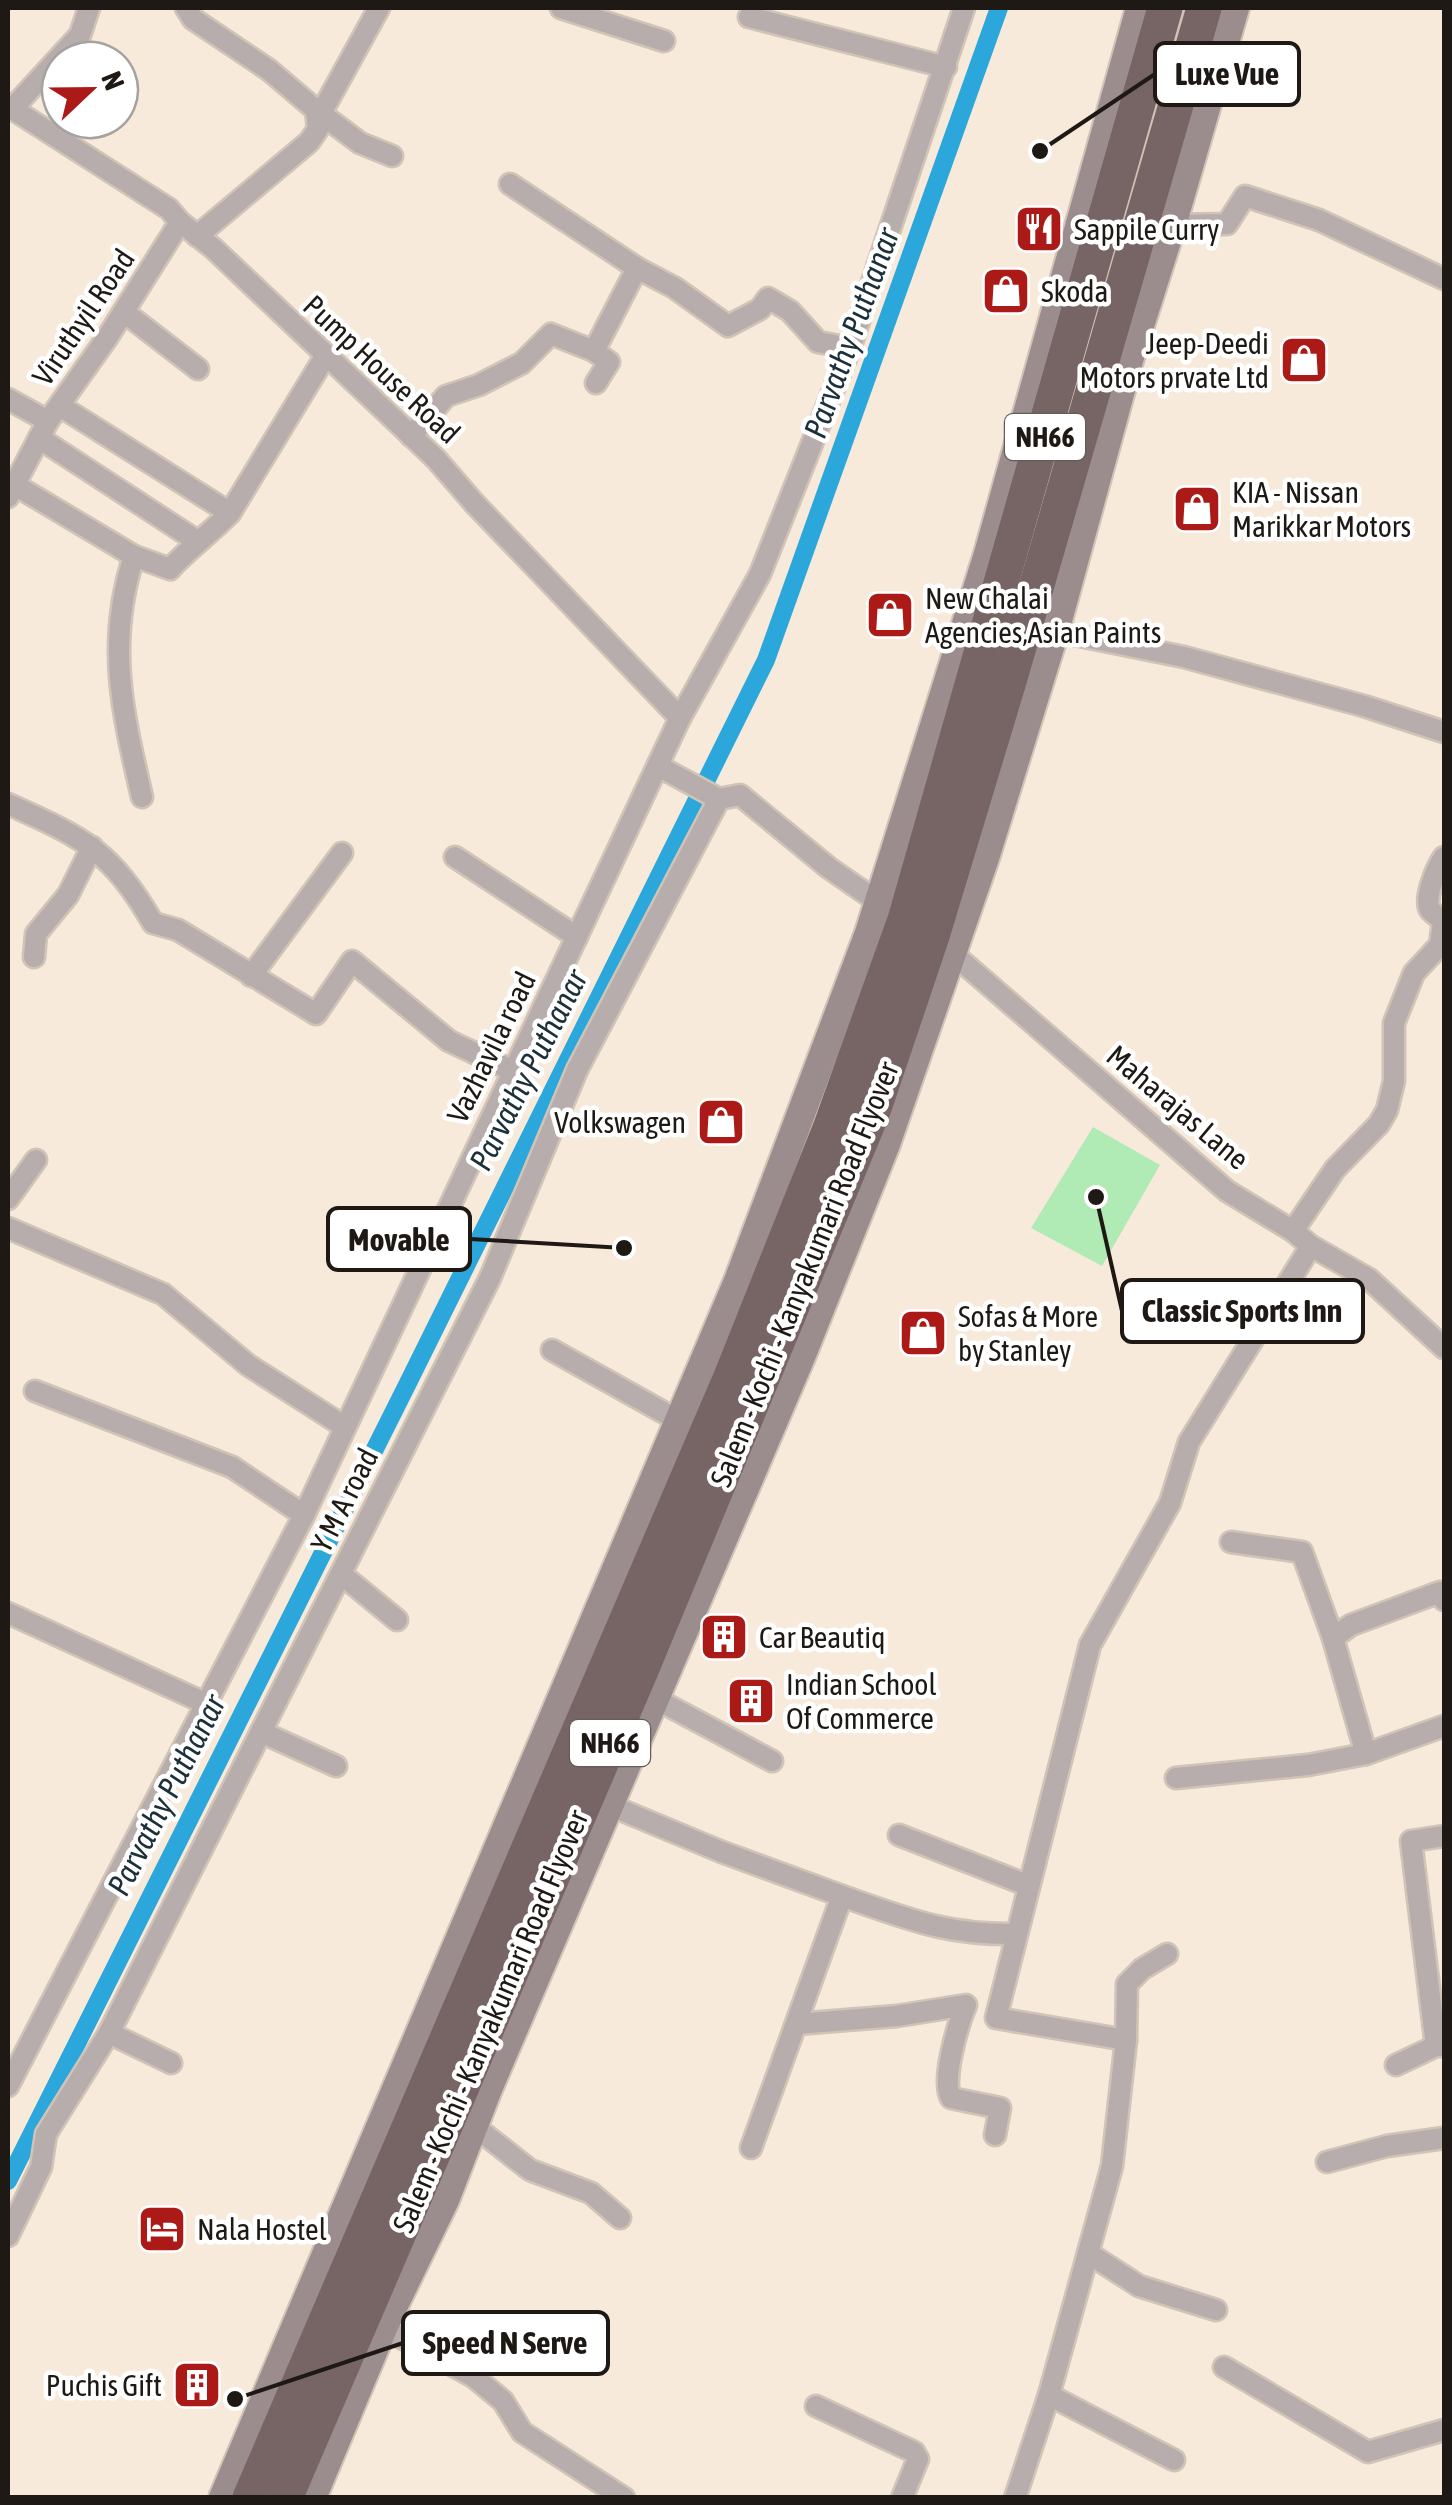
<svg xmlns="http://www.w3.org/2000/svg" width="1452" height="2505" viewBox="0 0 1452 2505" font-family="'Asap Condensed',sans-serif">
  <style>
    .green { fill: #b0eab4 }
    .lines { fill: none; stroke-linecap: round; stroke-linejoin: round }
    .canal { stroke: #2ca7db; stroke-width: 18 }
    .street-casing { stroke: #d1c4b7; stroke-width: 25 }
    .secondary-casing { stroke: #d1c4b7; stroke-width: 32 }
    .highway-casing { stroke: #d1c4b7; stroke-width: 40 }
    .street { stroke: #b6adac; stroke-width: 20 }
    .secondary { stroke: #9b8d8d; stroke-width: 28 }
    .highway { stroke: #776464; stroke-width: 35 }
    .labels { text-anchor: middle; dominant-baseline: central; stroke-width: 9; stroke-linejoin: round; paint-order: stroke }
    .shield { fill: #fff; stroke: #625e5a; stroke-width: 2.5 }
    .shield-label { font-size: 28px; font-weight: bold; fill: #1e1914 }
    .poi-label { font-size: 30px; fill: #1e1914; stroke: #fff; text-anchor: start }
    .street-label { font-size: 30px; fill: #1e1914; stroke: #fff }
    .water-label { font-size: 32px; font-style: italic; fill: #1c303a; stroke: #fff }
    .leader { fill: none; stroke: #1e1914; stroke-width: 4 }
    .callout-dot { fill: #1e1914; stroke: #fff; stroke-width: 4 }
    .callout { fill: #fff; stroke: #1e1914; stroke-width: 4 }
    .callout-label { font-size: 32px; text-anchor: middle; font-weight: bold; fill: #1e1914 }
  </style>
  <rect width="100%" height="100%" fill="#f8eadb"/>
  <polygon class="green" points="1093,1127 1160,1165 1102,1266 1031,1228"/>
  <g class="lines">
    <polyline class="canal" points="8,2181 407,1385 766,660 999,8"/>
    <g class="street-casing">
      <g id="street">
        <polyline points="186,8 193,19 269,70 316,110 318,129 309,142 197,236"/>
        <polyline points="379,8 325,106 316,110 360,143 392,156"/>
        <polyline points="561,8 664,41"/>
        <polyline points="749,17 946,67"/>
        <polyline points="8,106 169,209 180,222 213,248 436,459 474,503 680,718"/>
        <polyline points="12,109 80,35 89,8"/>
        <polyline points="510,184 637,268"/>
        <polyline points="1172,225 1227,224 1245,196 1319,220 1444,279"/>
        <polyline points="124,312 198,369"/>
        <polyline points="596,383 609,362 594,351 637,268 675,288 728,326 760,309 768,298 790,311 818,342 850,348"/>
        <polyline points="8,399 48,421"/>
        <polyline points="60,406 230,513"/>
        <polyline points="411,436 446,396 479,385 522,363 551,334 594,351"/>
        <polyline points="39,438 197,541"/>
        <path d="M15,485L134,556C106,642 122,711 142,797"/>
        <polyline points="8,497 48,421 107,338 180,222"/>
        <path d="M134,556L170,569C189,548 211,533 230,513L326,355"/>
        <polyline points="1055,631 1184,657 1364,706 1444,732"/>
        <polyline points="658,766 719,799"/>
        <path d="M8,804C83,838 110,849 153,923L178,930L316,1014L352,961L449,1041L513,1071"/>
        <polyline points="455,857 577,937"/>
        <polyline points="944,946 1227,1191 1293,1231 1311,1246 1369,1279 1444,1348"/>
        <polyline points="34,957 36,934 68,895 92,847"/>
        <polyline points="251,976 342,853"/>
        <polyline points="8,1199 36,1160"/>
        <polyline points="8,1228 163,1294 248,1365 345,1427"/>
        <path d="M1293,1231L1335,1169L1379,1124L1387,1110L1394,1081V1023L1414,973L1440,945L1443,922C1440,917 1435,915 1431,911C1422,901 1437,867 1444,857"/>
        <polyline points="552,1350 679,1421"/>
        <polyline points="35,1391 232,1467 304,1515"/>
        <polyline points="1231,1542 1302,1552 1333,1638"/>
        <polyline points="341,1574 397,1620"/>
        <polyline points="8,1613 207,1704"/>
        <polyline points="654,1698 772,1761"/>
        <polyline points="261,1732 336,1766"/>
        <polyline points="1366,1754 1333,1638 1351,1625 1440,1592 1444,1600"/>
        <polyline points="1176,1778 1308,1765 1366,1754 1444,1726"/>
        <polyline points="609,1805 722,1852 842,1896 751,2148"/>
        <polyline points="899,1835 1027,1885"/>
        <polyline points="1444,1836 1411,1841 1436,2046 1444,2046"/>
        <path d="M842,1896C908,1919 945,1935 1016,1934"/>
        <path d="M797,2024L897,2016L966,2005C958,2024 941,2081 951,2098L1000,2108L995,2135"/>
        <polyline points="109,2033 171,2063"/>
        <polyline points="1126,2040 1127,1984 1142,1969 1167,1954"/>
        <polyline points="1396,2065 1436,2046"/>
        <polyline points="8,2086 304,1515 680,718 760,574 850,348 964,8"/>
        <polyline points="474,2126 530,2170 591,2193 620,2218"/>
        <polyline points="1327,2162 1387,2146 1444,2138"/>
        <polyline points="8,2236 41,2167 46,2134 109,2033 490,1278 577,1070 719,799 740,795 829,868 887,908"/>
        <polyline points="1088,2253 1139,2286 1216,2310"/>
        <polyline points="383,2328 474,2377 503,2401 522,2432 624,2498"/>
        <polyline points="1224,2367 1368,2452 1444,2430"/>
        <polyline points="1049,2395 1174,2460"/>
        <polyline points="816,2406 914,2452 918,2459 902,2498"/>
        <polyline points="1015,2498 1049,2395 1112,2166 1126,2040 996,2018 1090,1645 1170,1503 1189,1442 1311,1246"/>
      </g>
    </g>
    <g class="secondary-casing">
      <g id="secondary">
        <polyline points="223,2498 738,1281 869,933 988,554 1140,8"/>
        <polyline points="312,2498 383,2328 445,2200 488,2089 801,1357 886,1144 985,858 1055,631 1130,357 1172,225 1235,8"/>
      </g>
    </g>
    <g class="highway-casing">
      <g id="highway">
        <polyline points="250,2498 731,1377 831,1126 905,920 1165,8"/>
        <polyline points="285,2498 639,1675 873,1111 932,936 1009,681 1204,8"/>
      </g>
    </g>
    <use href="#street" class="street"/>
    <use href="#secondary" class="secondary"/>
    <use href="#highway" class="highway"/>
  </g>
  <defs>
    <g id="restaurant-square" transform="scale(2.5)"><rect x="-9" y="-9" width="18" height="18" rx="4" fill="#ac1a18" stroke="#fff"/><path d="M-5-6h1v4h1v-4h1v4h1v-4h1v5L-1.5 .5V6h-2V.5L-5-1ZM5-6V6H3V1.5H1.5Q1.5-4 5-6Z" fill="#fff"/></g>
    <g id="shop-square" transform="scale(2.5)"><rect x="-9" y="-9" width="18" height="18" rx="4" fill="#ac1a18" stroke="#fff"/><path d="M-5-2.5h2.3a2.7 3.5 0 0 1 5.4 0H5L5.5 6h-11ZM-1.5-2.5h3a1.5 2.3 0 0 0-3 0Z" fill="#fff"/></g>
    <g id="building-square" transform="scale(2.5)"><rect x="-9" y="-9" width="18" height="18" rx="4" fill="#ac1a18" stroke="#fff"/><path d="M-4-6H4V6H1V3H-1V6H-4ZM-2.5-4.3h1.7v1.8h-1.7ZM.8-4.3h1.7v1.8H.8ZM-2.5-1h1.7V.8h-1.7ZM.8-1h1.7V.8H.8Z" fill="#fff"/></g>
    <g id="hotel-square" transform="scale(2.5)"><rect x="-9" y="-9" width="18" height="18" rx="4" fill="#ac1a18" stroke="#fff"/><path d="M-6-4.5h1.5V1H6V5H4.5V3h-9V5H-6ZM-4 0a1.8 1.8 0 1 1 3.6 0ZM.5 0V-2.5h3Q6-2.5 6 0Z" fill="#fff"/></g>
  </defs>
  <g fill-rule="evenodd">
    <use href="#restaurant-square" x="1039" y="229"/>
    <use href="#shop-square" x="1006" y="291"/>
    <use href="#shop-square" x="1304" y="360"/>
    <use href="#shop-square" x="1197" y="509"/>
    <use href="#shop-square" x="890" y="615"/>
    <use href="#shop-square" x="721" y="1122"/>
    <use href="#shop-square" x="923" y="1333"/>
    <use href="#building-square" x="724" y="1637"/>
    <use href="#building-square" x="751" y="1701"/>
    <use href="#hotel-square" x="162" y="2229"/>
    <use href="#building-square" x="197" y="2385"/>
  </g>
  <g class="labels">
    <g class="shield">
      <rect x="1005" y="414" width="80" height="46" rx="8"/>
      <rect x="570" y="1720" width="80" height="46" rx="8"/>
    </g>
    <g class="shield-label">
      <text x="1045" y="437">NH66</text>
      <text x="610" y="1743">NH66</text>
    </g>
    <g class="poi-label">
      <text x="1074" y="229">Sappile Curry</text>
      <text x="1041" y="291">Skoda</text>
      <text x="1269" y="343" text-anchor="end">Jeep-Deedi<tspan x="1269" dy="34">Motors prvate Ltd</tspan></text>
      <text x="1232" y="492">KIA - Nissan<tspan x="1232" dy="34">Marikkar Motors</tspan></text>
      <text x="925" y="598">New Chalai<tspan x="925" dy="34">Agencies,Asian Paints</tspan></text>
      <text x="686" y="1122" text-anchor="end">Volkswagen</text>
      <text x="958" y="1316">Sofas &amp; More<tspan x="958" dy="34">by Stanley</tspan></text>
      <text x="759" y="1637">Car Beautiq</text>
      <text x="786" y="1684">Indian School<tspan x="786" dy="34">Of Commerce</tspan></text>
      <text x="197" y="2229">Nala Hostel</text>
      <text x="162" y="2385" text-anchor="end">Puchis Gift</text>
    </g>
    <g class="street-label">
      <text transform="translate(83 317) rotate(-56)">Viruthyil Road</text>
      <text transform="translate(382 369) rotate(43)">Pump House Road</text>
      <text transform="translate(491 1047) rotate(-64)">Vazhavila road</text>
      <text transform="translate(1178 1107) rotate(40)">Maharajas Lane</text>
      <text transform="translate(804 1274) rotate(-68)">Salem - Kochi - Kanyakumari Road Flyover</text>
      <text transform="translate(344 1500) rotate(-63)">Y M A road</text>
      <text transform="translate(490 2021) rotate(-67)">Salem - Kochi - Kanyakumari Road Flyover</text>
    </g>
    <g class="water-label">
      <text transform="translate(851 333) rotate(-70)">Parvathy Puthanar</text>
      <text transform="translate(528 1070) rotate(-63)">Parvathy Puthanar</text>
      <text transform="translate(166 1795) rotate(-63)">Parvathy Puthanar</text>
    </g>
  </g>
  <path class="leader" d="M1040 151L1155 74M624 1248L470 1239M1096 1197L1122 1311M235 2399L403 2343"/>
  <g class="callout-dot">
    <circle cx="1040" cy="151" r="10"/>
    <circle cx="624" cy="1248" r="10"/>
    <circle cx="1096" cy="1197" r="10"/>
    <circle cx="235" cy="2399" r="10"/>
  </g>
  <g class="callout">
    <rect x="1155" y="43" width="144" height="62" rx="10"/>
    <rect x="328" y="1208" width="142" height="62" rx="10"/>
    <rect x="1122" y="1280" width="241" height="62" rx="10"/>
    <rect x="403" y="2312" width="205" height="62" rx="10"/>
  </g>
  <g class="callout-label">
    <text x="1227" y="85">Luxe Vue</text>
    <text x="399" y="1251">Movable</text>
    <text x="1242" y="1322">Classic Sports Inn</text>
    <text x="505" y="2354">Speed N Serve</text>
  </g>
  <rect width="1452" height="2505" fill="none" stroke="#1e1914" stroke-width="20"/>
  <g transform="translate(90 90) rotate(68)"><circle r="48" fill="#ffffff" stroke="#a5a3a1" stroke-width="2.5"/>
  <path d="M0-8L18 38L0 25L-18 38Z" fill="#ac1a18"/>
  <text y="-15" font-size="28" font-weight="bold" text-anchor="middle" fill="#1e1914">N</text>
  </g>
</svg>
